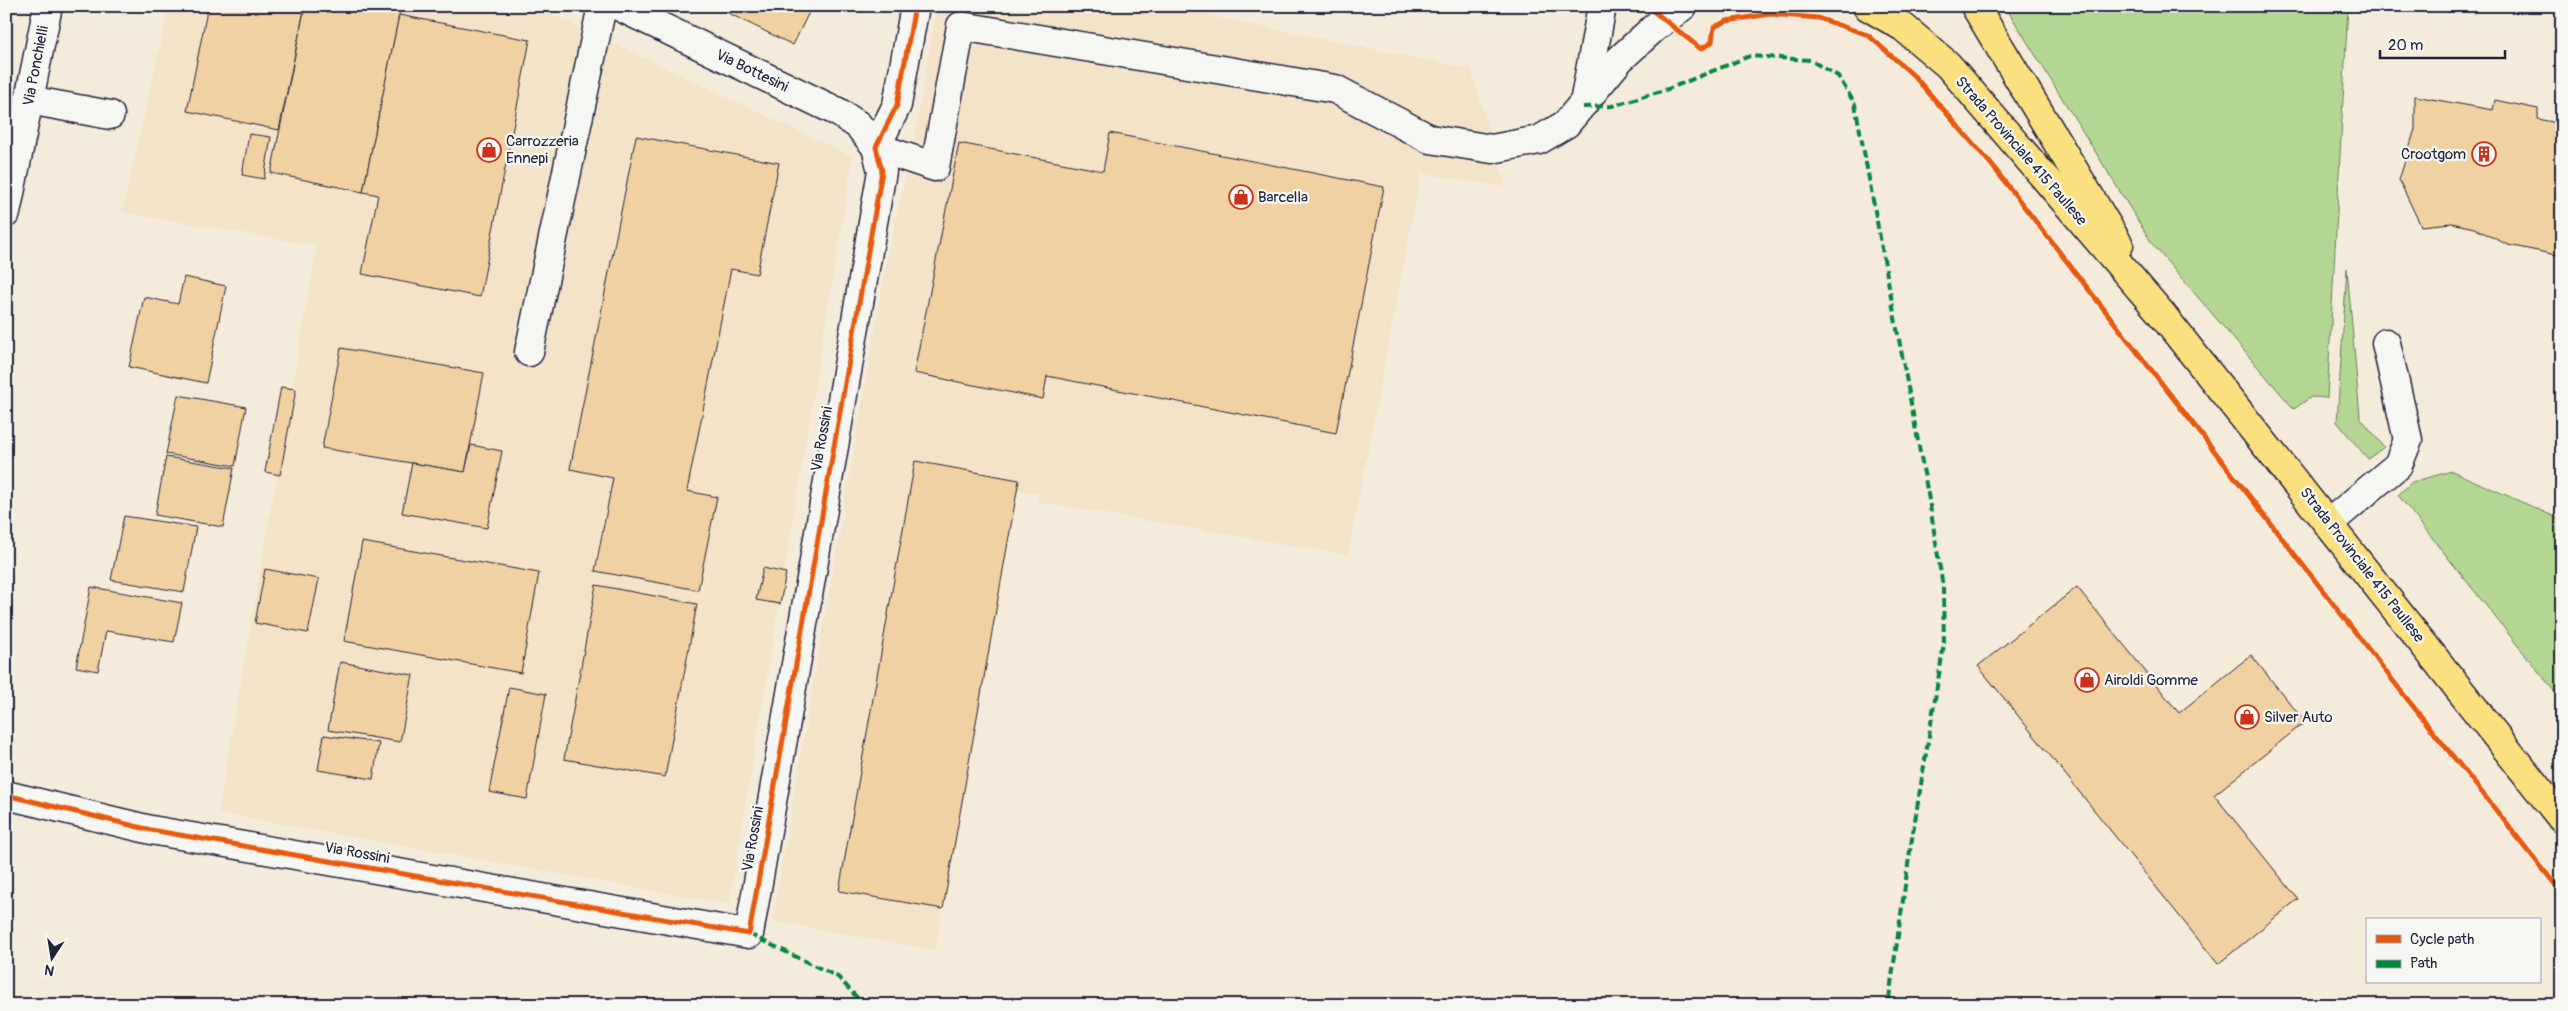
<svg xmlns="http://www.w3.org/2000/svg" width="2568" height="1011" viewBox="0 0 2568 1011" font-family="Pangolin,sans-serif">
  <style>
    .built { fill: #f3e3c9 }
    .green { fill: #b3d792; stroke: #6a7c66 }
    .building { fill: #f0d1a2; stroke: #22223b }
    .lines { fill: none; stroke-linecap: round; stroke-linejoin: round }
    .minor-casing { stroke: #22223b; stroke-width: 31 }
    .major-casing { stroke: #22223b; stroke-width: 31 }
    .minor { stroke: #f6f6f2; stroke-width: 28 }
    .major { stroke: #fbe080; stroke-width: 28 }
    .quiet { stroke: #00873e; stroke-width: 4; stroke-dasharray: 8 4; stroke-linecap: butt }
    .cycleway-casing { stroke: #f6f6f2; stroke-width: 8 }
    .cycleway { stroke: #e8590c; stroke-width: 5 }
    .labels { text-anchor: middle; dominant-baseline: central; stroke-width: 4.5; stroke-linejoin: round; paint-order: stroke }
    .street-label { font-size: 15px; fill: #22223b; stroke: #f6f6f2 }
    .poi-label { font-size: 15px; fill: #22223b; stroke: #f6f6f2; text-anchor: start }
  </style>
  <rect width="100%" height="100%" fill="#f4ebda"/>
  <filter id="ink" filterUnits="userSpaceOnUse"><feTurbulence type="fractalNoise" baseFrequency=".02" numOctaves="2"/><feDisplacementMap in="SourceGraphic" scale="10" xChannelSelector="R" yChannelSelector="G"/><feConvolveMatrix kernelMatrix="1 2 1 2 8 2 1 2 1" color-interpolation-filters="sRGB"/></filter>
  <g filter="url(#ink)">
    <g class="built">
      <polygon points="169,6 535,6 853,157 729,904 218,813 317,246 122,212"/>
      <polygon points="937,6 1211,6 1210,16 1471,69 1506,187 1421,173 1348,555 1038,502 1039,494 1018,490 935,950 772,921 888,254 915,134"/>
    </g>
    <g class="green">
      <polygon points="2005,6 2348,6 2327,398 2311,397 2294,409 2153,245"/>
      <polygon points="2347,268 2360,417 2384,447 2368,459 2337,422"/>
      <polygon points="2452,471 2562,520 2562,701 2398,495 2412,482"/>
    </g>
    <g class="building">
      <polygon points="208,6 305,6 279,130 187,111"/>
      <polygon points="305,6 401,6 363,192 271,173"/>
      <polygon points="714,6 812,6 793,45"/>
      <polygon points="399,15 530,40 480,297 362,274 378,195 363,192"/>
      <polygon points="2415,96 2493,110 2495,100 2538,109 2538,119 2562,124 2562,256 2508,245 2474,228 2452,223 2421,226 2399,180 2415,129"/>
      <polygon points="1110,133 1384,187 1336,433 1047,376 1043,399 914,373 959,143 1103,171"/>
      <polygon points="249,134 271,137 264,179 242,175"/>
      <polygon points="636,136 779,163 757,274 731,269 687,491 717,497 698,590 595,571 613,478 570,469"/>
      <polygon points="184,277 226,286 206,383 129,367 144,297 178,304"/>
      <polygon points="341,348 484,373 465,472 322,448"/>
      <polygon points="281,387 296,389 280,475 265,472"/>
      <polygon points="178,395 246,407 235,466 166,454"/>
      <polygon points="471,445 502,451 487,528 402,513 412,463 465,472"/>
      <polygon points="166,457 234,468 223,527 155,515"/>
      <polygon points="915,461 1019,480 943,909 839,891"/>
      <polygon points="124,516 196,527 184,592 111,580"/>
      <polygon points="362,542 539,573 521,673 344,641"/>
      <polygon points="763,568 786,573 780,604 756,600"/>
      <polygon points="265,569 319,579 308,633 255,623"/>
      <polygon points="596,585 697,604 665,777 564,759"/>
      <polygon points="91,587 182,603 174,642 106,631 98,671 76,667"/>
      <polygon points="2077,587 2179,713 2251,655 2305,722 2214,795 2298,899 2218,964 1978,666"/>
      <polygon points="340,662 413,675 400,742 328,730"/>
      <polygon points="509,687 546,694 527,799 489,792"/>
      <polygon points="324,735 379,743 373,779 318,770"/>
    </g>
    <g class="lines">
      <g class="minor-casing">
        <g id="minor">
          <polyline points="618,6 838,112 858,125 876,147"/>
          <polyline points="29,100 110,115"/>
          <polyline points="1584,103 1602,6"/>
          <polyline points="876,147 935,167 961,26 1335,89 1430,139 1492,149 1539,140 1566,124 1620,59 1654,28 1683,6"/>
          <polyline points="6,213 48,6"/>
          <polyline points="529,352 602,6"/>
          <polyline points="2329,523 2398,465 2408,440 2386,343"/>
          <polyline points="6,795 151,830 749,934 882,171 876,147 897,105 915,6"/>
        </g>
      </g>
      <g class="major-casing">
        <g id="major">
          <polyline points="1867,6 1903,27 1948,65 2160,312 2562,819"/>
          <polyline points="1975,6 2119,245"/>
        </g>
      </g>
      <use href="#minor" class="minor"/>
      <use href="#major" class="major"/>
      <g class="quiet">
        <polyline points="1583,107 1612,106 1668,89 1750,56 1810,60 1838,76 1855,104 1929,500 1943,587 1944,644 1910,851 1888,1005"/>
        <polyline points="749,934 838,977 864,1005"/>
      </g>
      <g class="cycleway-casing">
        <g id="cycleway">
          <polyline points="1647,6 1701,49 1712,42 1714,27 1727,21 1770,14 1818,18 1868,35 1914,76 1991,164 2408,700 2562,893"/>
          <polyline points="6,795 151,830 749,934 882,171 876,147 897,105 915,6"/>
        </g>
      </g>
      <use href="#cycleway" class="cycleway"/>
    </g>
  </g>
  <defs>
    <g id="shop-ring" transform="scale(1.25)"><circle r="9.5" fill="#f6f6f2" stroke="#c8321e" stroke-width="1.5"/><path d="M-5-2.5h2.3a2.7 3.5 0 0 1 5.4 0H5L5.5 6h-11ZM-1.5-2.5h3a1.5 2.3 0 0 0-3 0Z" fill="#c8321e"/></g>
    <g id="building-ring" transform="scale(1.25)"><circle r="9.5" fill="#f6f6f2" stroke="#c8321e" stroke-width="1.5"/><path d="M-4-6H4V6H1V3H-1V6H-4ZM-2.5-4.3h1.7v1.8h-1.7ZM.8-4.3h1.7v1.8H.8ZM-2.5-1h1.7V.8h-1.7ZM.8-1h1.7V.8H.8Z" fill="#c8321e"/></g>
  </defs>
  <g fill-rule="evenodd">
    <use href="#shop-ring" x="489" y="150"/>
    <use href="#building-ring" x="2484" y="154"/>
    <use href="#shop-ring" x="1241" y="197"/>
    <use href="#shop-ring" x="2087" y="680"/>
    <use href="#shop-ring" x="2247" y="717"/>
  </g>
  <g class="labels">
    <g class="street-label">
      <text transform="translate(36 66) rotate(-79)">Via Ponchielli</text>
      <text transform="translate(752 71) rotate(26)">Via Bottesini</text>
      <text transform="translate(2021 151) rotate(49)">Strada Provinciale 415 Paullese</text>
      <text transform="translate(822 439) rotate(-80)">Via Rossini</text>
      <text transform="translate(2362 565) rotate(52)">Strada Provinciale 415 Paullese</text>
      <text transform="translate(753 839) rotate(-80)">Via Rossini</text>
      <text transform="translate(357 853) rotate(10)">Via Rossini</text>
    </g>
    <g class="poi-label">
      <text x="506" y="141">Carrozzeria<tspan x="506" dy="17">Ennepi</tspan></text>
      <text x="2466" y="154" text-anchor="end">Crootgom</text>
      <text x="1258" y="197">Barcella</text>
      <text x="2104" y="680">Airoldi Gomme</text>
      <text x="2264" y="717">Silver Auto</text>
    </g>
  </g>
  <rect width="2568" height="1011" fill="none" stroke="#f6f6f2" stroke-width="25"/>
  <rect x="12" y="12" width="2543" height="986" fill="none" stroke="#22223b" stroke-width="2" filter="url(#ink)"/>
  <rect x="2366" y="918" width="175" height="65" fill="#f6f6f2" stroke="#a1a1a9"/>
  <rect x="2376" y="935" width="25" height="8" fill="#e8590c" stroke="#a1a1a9"/>
  <text x="2410" y="944" font-size="15" fill="#22223b">Cycle path</text>
  <rect x="2376" y="960" width="25" height="8" fill="#00873e" stroke="#a1a1a9"/>
  <text x="2410" y="968" font-size="15" fill="#22223b">Path</text>
  <g transform="translate(52 958) rotate(192)" stroke="#f6f6f2" stroke-width="4" paint-order="stroke">
  <path d="M0-4L9 19L0 12L-9 19Z" fill="#22223b"/>
  <text y="-8" font-size="14" font-weight="bold" text-anchor="middle" fill="#22223b">N</text>
  </g>
  <path d="M2380 50v8h125v-8" fill="none" stroke="#22223b" stroke-width="2.5"/>
  <text x="2388" y="50" font-size="15" fill="#22223b" stroke="#f6f6f2" stroke-width="4" paint-order="stroke">20 m</text>
</svg>
